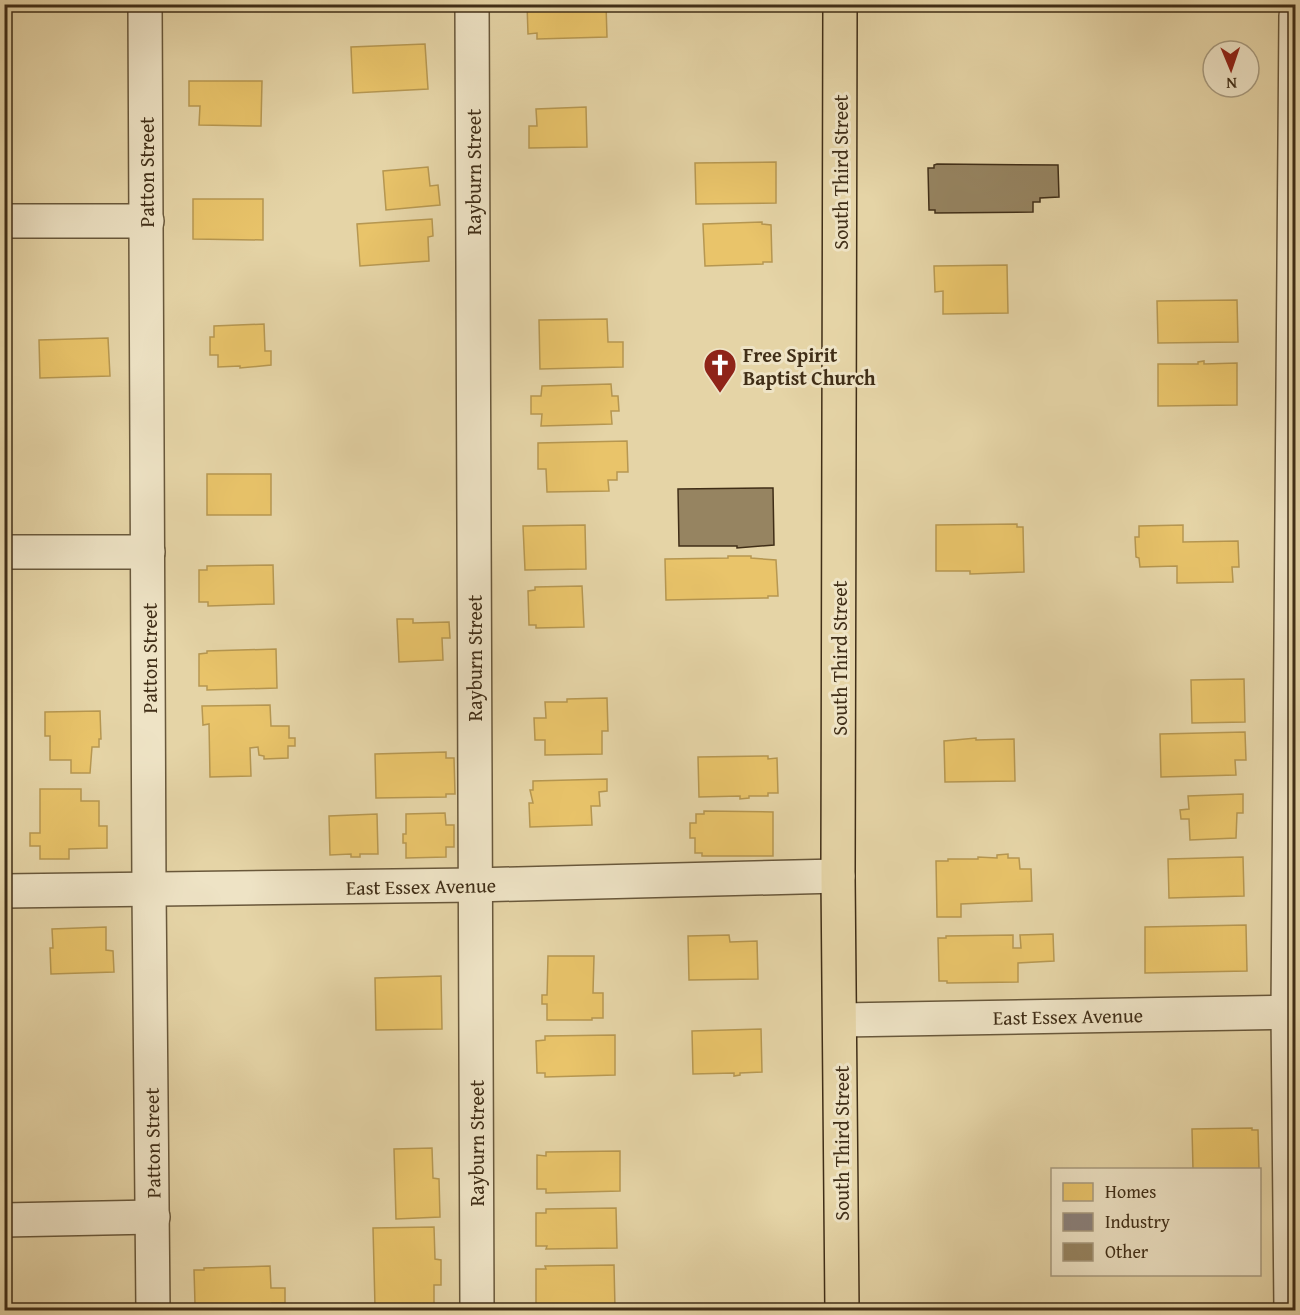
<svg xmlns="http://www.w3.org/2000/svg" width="1300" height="1315" viewBox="0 0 1300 1315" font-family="'Gentium Book Plus',serif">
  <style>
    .homes { fill: #e9c46a; stroke: #b69751; stroke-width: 1.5 }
    .industry { fill: #8a817c; stroke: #74685e; stroke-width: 1.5 }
    .building { fill: #968461; stroke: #402e17; stroke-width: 1.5 }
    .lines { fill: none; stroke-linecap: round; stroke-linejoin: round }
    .minor-casing { stroke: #69583b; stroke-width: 36 }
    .major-casing { stroke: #402e17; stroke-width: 36 }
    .minor { stroke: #eee3c5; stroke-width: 33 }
    .major { stroke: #e5d4a6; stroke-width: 33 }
    .labels { text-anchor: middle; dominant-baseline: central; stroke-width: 6; stroke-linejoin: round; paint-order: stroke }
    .street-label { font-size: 20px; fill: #402e17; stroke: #eee3c5 }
    .poi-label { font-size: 20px; font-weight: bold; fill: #402e17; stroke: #eee3c5; text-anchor: start }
  </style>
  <rect width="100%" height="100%" fill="#e5d4a6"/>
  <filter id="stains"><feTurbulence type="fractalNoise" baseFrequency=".00333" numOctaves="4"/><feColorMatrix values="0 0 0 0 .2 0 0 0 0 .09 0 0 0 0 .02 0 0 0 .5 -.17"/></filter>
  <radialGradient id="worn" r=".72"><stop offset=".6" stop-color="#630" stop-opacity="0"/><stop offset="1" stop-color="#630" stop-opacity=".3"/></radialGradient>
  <g class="homes">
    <polygon points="527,4 606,4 607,37 537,39 537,33 528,34"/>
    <polygon points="425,44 428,89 353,93 351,47"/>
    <polygon points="189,81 262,81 261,126 199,125 200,106 189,106"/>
    <polygon points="586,107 587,147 529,148 529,126 537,126 536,109"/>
    <polygon points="776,162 776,203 696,204 695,163"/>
    <polygon points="428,167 430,186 438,185 440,205 386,210 383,171"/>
    <polygon points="193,199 263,199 263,240 193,239"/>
    <polygon points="432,219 433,236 428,237 429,261 360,266 357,224"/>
    <polygon points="762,222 762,224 771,225 772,262 763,262 763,264 705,266 703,224"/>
    <polygon points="1007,265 1008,313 943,314 943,291 935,292 934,266"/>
    <polygon points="1237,300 1238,342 1158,343 1157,301"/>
    <polygon points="607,319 608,342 623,342 623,367 540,369 539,320"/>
    <polygon points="264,324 265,351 271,351 271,365 240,368 240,366 218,367 218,355 210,355 210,337 214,337 214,326"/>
    <polygon points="108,338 110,376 40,378 39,340"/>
    <polygon points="1204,361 1204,364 1237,363 1237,405 1158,406 1158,364 1198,364 1198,362"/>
    <polygon points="611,384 612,396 618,396 619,411 611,411 612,424 541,426 542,414 531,414 531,396 541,396 542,386"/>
    <polygon points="627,441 628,472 617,472 617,480 608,480 609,491 547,492 546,469 538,469 538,443"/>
    <rect x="207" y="474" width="64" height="41"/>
    <polygon points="1017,524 1017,527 1023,527 1024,572 970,574 970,571 936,571 936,525"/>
    <polygon points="585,525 586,569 525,570 523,526"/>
    <polygon points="1183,525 1183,542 1238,541 1239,567 1232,567 1233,582 1177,583 1177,566 1140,567 1139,558 1136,557 1135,537 1139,537 1139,526"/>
    <polygon points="728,556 751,556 751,558 776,560 778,596 768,596 768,598 666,600 665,559 728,558"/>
    <polygon points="273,565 274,604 208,606 208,602 199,602 199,570 207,570 207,566"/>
    <polygon points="582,586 584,627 536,628 536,625 529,625 528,591 535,590 535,587"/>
    <polygon points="397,619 413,619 413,623 449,622 450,638 442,638 443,660 399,662"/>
    <polygon points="276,649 277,688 207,690 207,686 199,686 199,654 207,653 207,651"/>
    <polygon points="1244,679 1245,722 1192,723 1191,680"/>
    <polygon points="607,698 608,731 602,731 602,754 545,755 545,740 535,740 534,718 546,718 545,702 567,702 567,699"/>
    <polygon points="270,705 271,726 289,726 289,738 295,738 295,746 288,746 288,758 264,759 264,756 259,755 258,747 250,748 251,776 210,777 209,724 203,725 202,706"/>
    <polygon points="100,711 101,739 99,739 99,747 92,747 90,773 71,773 71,760 50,760 50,736 45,736 45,712"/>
    <polygon points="1245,732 1246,760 1235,760 1236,775 1161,777 1160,734"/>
    <polygon points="976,738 976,740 1014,739 1015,781 945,782 944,741"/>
    <polygon points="446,752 446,758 454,758 455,794 446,794 446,797 376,798 375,754"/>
    <polygon points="768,756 768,759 777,758 778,793 768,793 768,796 749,796 749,798 740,799 740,796 699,797 698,757"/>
    <polygon points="607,779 607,791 599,792 600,806 591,806 592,825 530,827 529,803 533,803 530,790 533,790 533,781"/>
    <polygon points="40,789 81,789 81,801 99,801 99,826 107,826 107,848 69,849 69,859 40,859 40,846 30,846 30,833 40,833"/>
    <polygon points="1243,794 1243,813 1237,813 1236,838 1190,840 1189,819 1181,819 1180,810 1189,809 1188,796"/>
    <polygon points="704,811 773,812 773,856 702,856 702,853 695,853 695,838 690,838 690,823 696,823 696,814 704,814"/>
    <polygon points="445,813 446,825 454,825 454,847 446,847 446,857 406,858 406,843 403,843 403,834 406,834 406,814"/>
    <polygon points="377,814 378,854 360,854 360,857 351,857 351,854 330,855 329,816"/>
    <polygon points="1008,854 1008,858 1019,858 1020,869 1031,869 1032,901 961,904 961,917 937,917 936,861 948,861 948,859 978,859 978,857 997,858 997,855"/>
    <polygon points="1243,857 1244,896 1169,898 1168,859"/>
    <polygon points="1246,925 1247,971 1145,973 1145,927"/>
    <polygon points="106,927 106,950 113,951 114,972 51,974 50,948 53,948 52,929"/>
    <polygon points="1053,934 1054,961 1018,963 1018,982 947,983 947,981 939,981 938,938 946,938 946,936 1013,935 1013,948 1021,948 1020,935"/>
    <polygon points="729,935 730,942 757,941 758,979 689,980 688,936"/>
    <polygon points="548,956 594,956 593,993 603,993 603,1018 592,1018 592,1020 547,1020 547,1004 542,1004 542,995 547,995"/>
    <polygon points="441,976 442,1029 376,1030 375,978"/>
    <polygon points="761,1029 762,1072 740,1073 740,1075 734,1076 734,1073 693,1074 692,1031"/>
    <polygon points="615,1035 615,1075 545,1077 545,1073 537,1073 536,1041 545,1040 545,1036"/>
    <polygon points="1252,1128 1252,1130 1258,1130 1259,1170 1193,1170 1192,1129"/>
    <polygon points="432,1148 433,1178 439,1179 440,1217 396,1219 394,1149"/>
    <polygon points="620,1151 620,1191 546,1193 546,1189 537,1189 537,1155 546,1156 546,1152"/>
    <polygon points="616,1208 617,1248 546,1249 547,1246 536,1246 536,1213 546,1213 546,1209"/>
    <polygon points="434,1227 435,1259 441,1260 441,1285 434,1285 434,1306 423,1306 424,1310 417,1310 416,1306 375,1307 373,1228"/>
    <polygon points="614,1265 615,1308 546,1309 546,1305 536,1304 536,1269 546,1269 545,1266"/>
    <polygon points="270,1266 271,1288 285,1288 285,1303 272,1303 272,1307 205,1309 204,1304 195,1304 194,1270 204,1270 204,1268"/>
  </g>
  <rect class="industry" x="4" y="818" width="6" height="30"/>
  <g class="building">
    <polygon points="937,164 1058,165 1059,197 1040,198 1040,202 1033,202 1033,212 935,213 935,210 929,210 928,168 934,168 934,165"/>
    <polygon points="773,488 774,545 737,548 737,546 679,546 678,489"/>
  </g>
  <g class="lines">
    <g class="minor-casing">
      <g id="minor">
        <polyline points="145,4 149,890 153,1310"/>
        <polyline points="472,4 477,1310"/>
        <polyline points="4,221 147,221"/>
        <polyline points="4,552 148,552"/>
        <polyline points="4,891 474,885 838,876"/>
        <polyline points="841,1020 1296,1012"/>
        <polyline points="4,1220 153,1217"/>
        <polyline points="1291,1310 1288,1012 1296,16"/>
      </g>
    </g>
    <g class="major-casing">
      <polyline id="major" points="840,4 838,876 842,1310"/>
    </g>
    <use href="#minor" class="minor"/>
    <use href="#major" class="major"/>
  </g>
  <defs>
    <g id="church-pin" transform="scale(1.725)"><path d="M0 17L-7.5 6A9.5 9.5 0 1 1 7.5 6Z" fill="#8f2418" stroke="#eee3c5"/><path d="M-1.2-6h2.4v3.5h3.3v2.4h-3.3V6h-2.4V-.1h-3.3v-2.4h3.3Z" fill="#fff"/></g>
  </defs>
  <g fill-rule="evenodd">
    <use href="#church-pin" x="720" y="365"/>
  </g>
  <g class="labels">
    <g class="street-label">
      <text transform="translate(146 172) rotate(-90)">Patton Street</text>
      <text transform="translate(473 172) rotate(-90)">Rayburn Street</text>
      <text transform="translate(840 172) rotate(-90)">South Third Street</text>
      <text transform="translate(149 658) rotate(-90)">Patton Street</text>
      <text transform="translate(474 658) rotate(-90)">Rayburn Street</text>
      <text transform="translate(839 658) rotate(-90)">South Third Street</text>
      <text transform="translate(421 886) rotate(-1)">East Essex Avenue</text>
      <text transform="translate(1068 1016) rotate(-1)">East Essex Avenue</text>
      <text transform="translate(152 1143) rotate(-91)">Patton Street</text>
      <text transform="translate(476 1143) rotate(-90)">Rayburn Street</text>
      <text transform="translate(841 1143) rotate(-90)">South Third Street</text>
    </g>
    <g class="poi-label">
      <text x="743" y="354">Free Spirit<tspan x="743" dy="23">Baptist Church</tspan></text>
    </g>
  </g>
  <rect width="1300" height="1315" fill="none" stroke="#e5d4a6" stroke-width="24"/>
  <rect x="6" y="6" width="1288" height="1303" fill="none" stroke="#402e17" stroke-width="3"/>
  <rect x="12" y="12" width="1276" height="1291" fill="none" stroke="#402e17" stroke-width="1.5"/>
  <rect x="1051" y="1168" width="210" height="108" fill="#eee3c5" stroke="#a89b7f" stroke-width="1.5"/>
  <rect x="1063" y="1183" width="30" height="18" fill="#e9c46a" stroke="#a89b7f" stroke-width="1.5"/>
  <text x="1105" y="1198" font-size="18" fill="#402e17">Homes</text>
  <rect x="1063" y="1213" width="30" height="18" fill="#8a817c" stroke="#a89b7f" stroke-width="1.5"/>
  <text x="1105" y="1228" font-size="18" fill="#402e17">Industry</text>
  <rect x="1063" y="1243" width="30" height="18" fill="#968461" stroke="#a89b7f" stroke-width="1.5"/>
  <text x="1105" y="1258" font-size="18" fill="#402e17">Other</text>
  <g transform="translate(1231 69) rotate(178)"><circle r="28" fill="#eee3c5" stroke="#a89b7f" stroke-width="1.5"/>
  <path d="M0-4.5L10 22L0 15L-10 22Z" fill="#8f2418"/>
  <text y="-9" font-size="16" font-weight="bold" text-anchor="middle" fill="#402e17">N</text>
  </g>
  <rect width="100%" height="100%" filter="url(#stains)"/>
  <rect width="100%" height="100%" fill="url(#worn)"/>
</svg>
